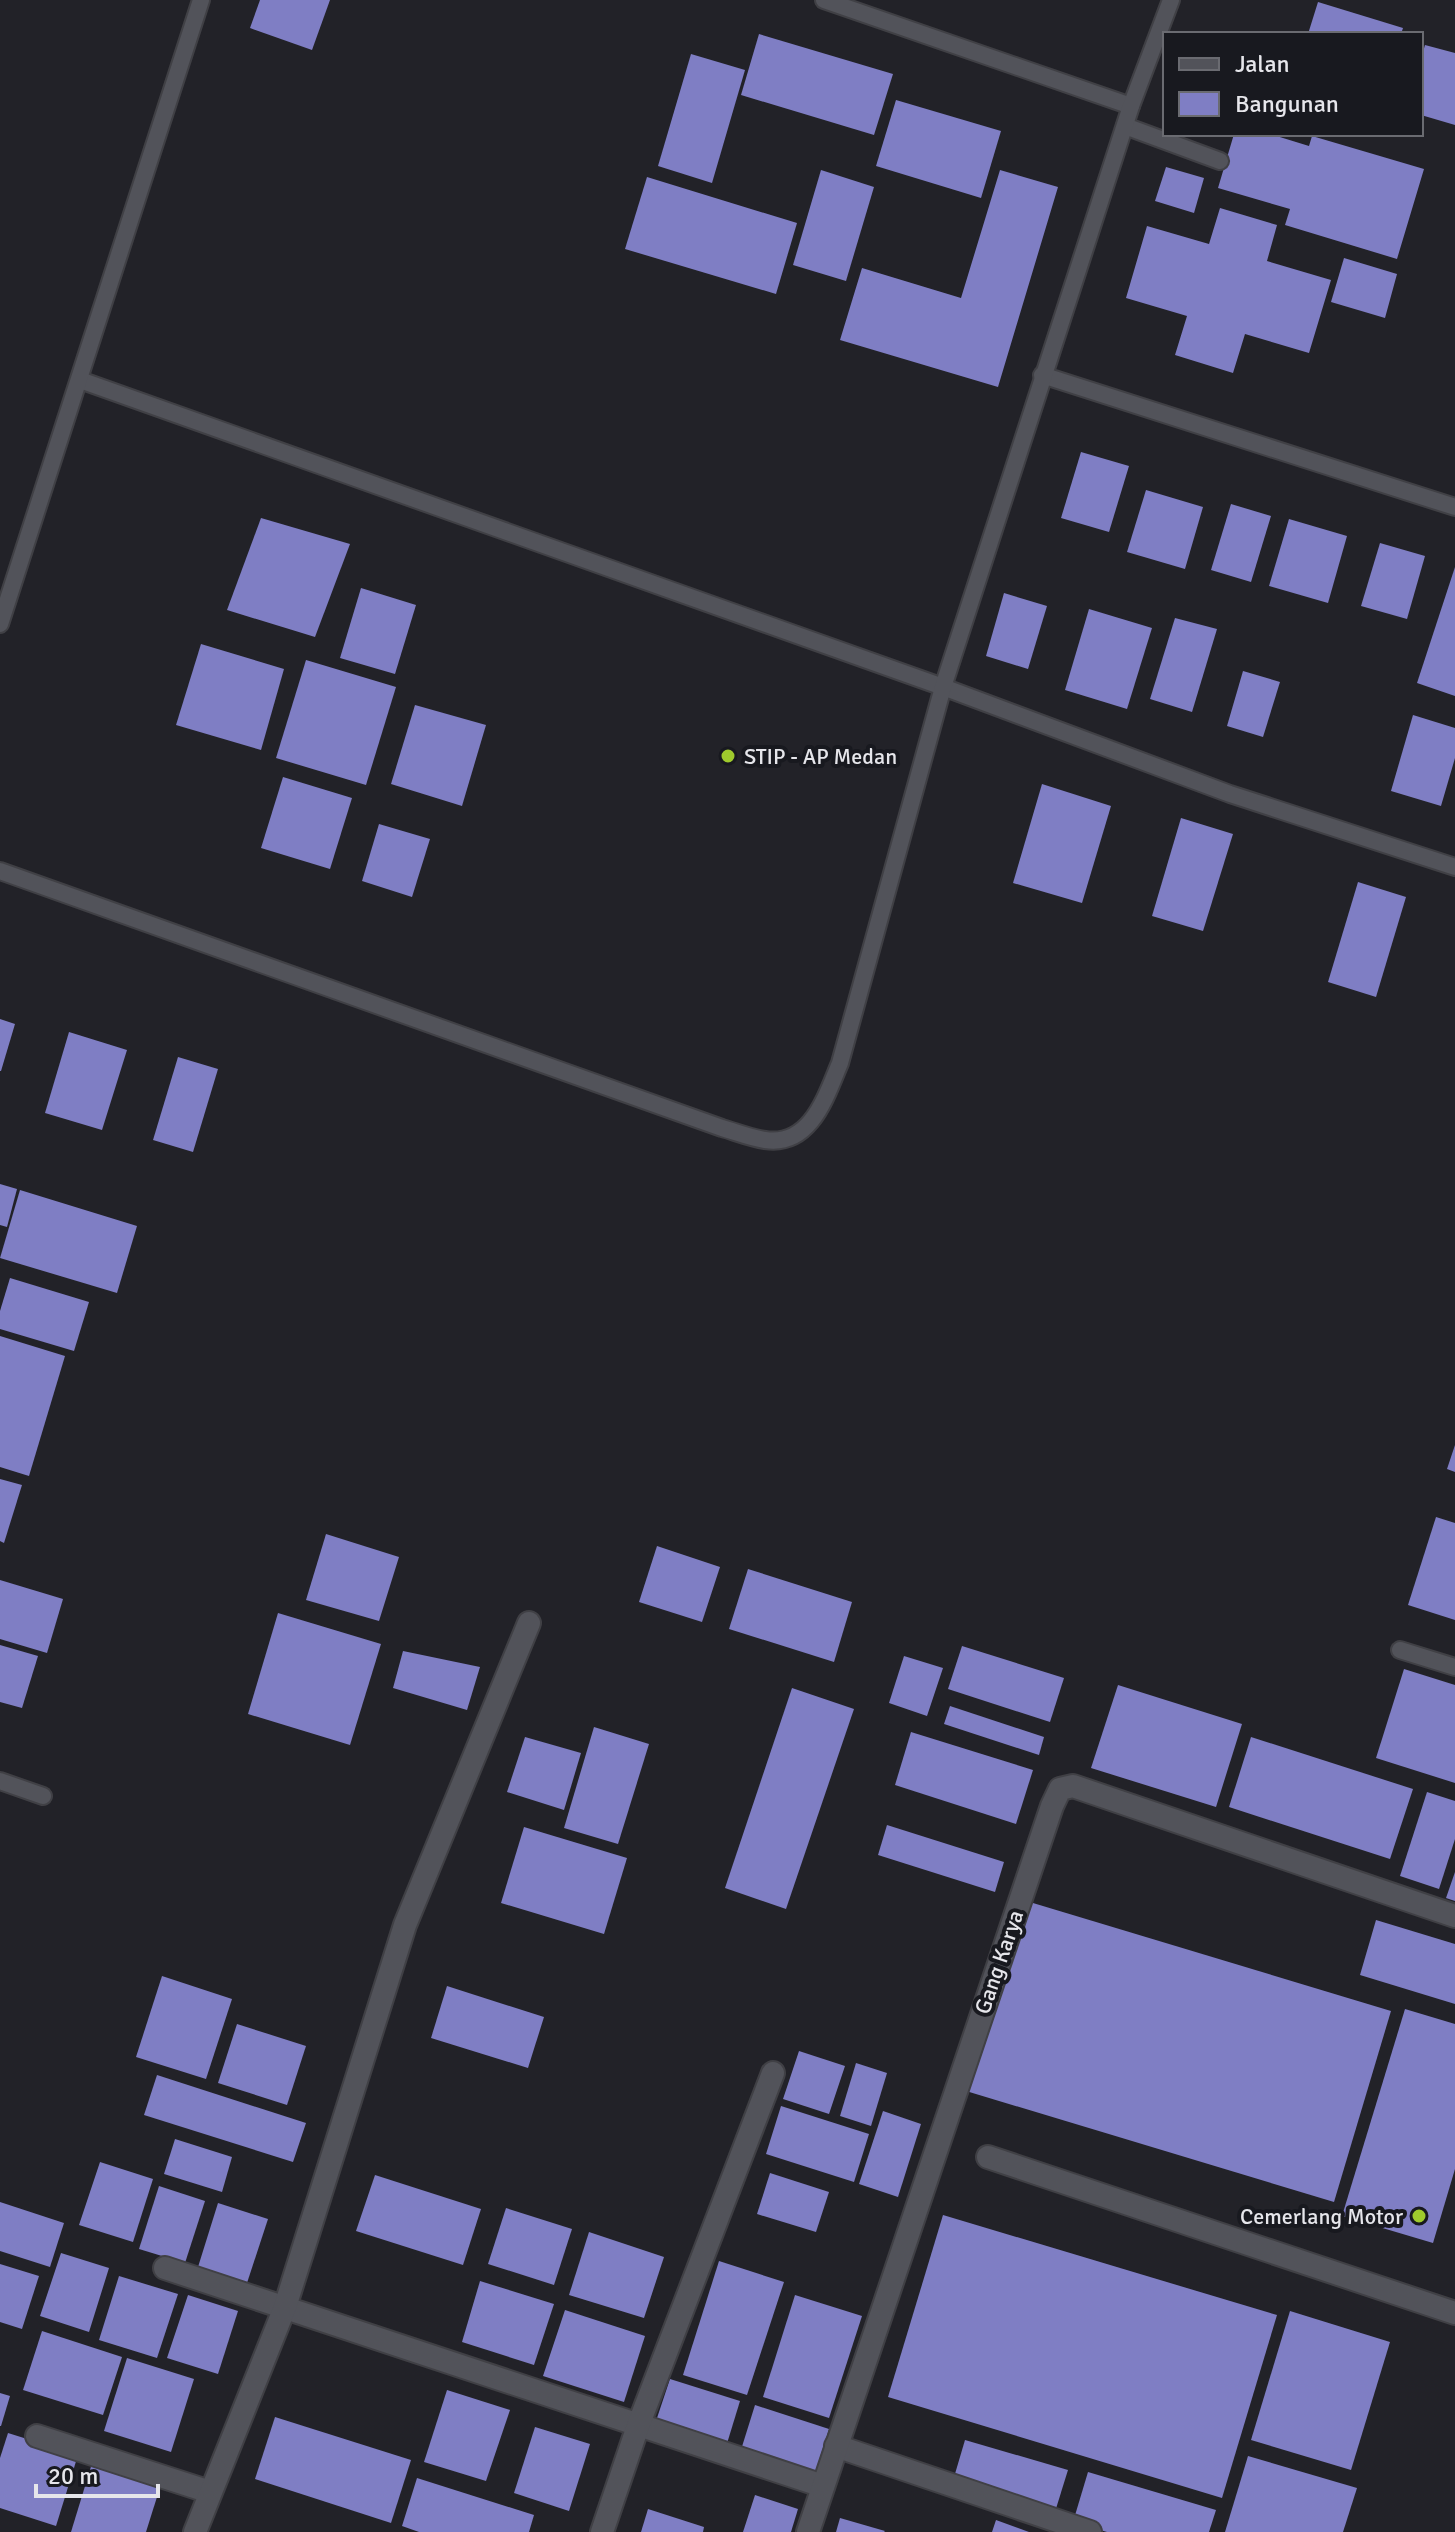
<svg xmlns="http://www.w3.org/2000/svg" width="1455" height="2532" viewBox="0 0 1455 2532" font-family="Signika,sans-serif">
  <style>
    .building { fill: #7f7ec4 }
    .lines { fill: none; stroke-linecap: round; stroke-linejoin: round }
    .service-casing { stroke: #404045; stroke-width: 20 }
    .minor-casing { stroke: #404045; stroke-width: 26 }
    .service { stroke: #52535a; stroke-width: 16 }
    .minor { stroke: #52535a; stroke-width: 22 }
    .poi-dot { fill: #9fca2d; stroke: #18191f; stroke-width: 3 }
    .labels { text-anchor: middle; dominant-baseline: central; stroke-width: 8; stroke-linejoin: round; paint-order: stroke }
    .poi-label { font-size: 22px; fill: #e6e6eb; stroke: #18191f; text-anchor: start }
    .street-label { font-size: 22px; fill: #e6e6eb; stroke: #18191f }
  </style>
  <rect width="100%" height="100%" fill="#222228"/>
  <g class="building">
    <polygon points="260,0 330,0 312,50 250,28"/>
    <polygon points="1318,2 1403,28 1401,34 1308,34"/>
    <polygon points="759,34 893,74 874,135 741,95"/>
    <polygon points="1425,45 1455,53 1455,125 1421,115 1421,59"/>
    <polygon points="691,54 745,70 712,183 658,166"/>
    <polygon points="896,100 1001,131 981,198 876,166"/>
    <polygon points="1234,134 1270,134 1309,146 1312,136 1424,169 1397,259 1285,225 1290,209 1218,188"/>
    <polygon points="1166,167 1204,178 1194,213 1155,201"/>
    <polygon points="821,170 874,187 846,281 793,265"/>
    <polygon points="1000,170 1058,187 998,387 840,340 862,268 961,298"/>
    <polygon points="647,177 797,223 776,294 625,249"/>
    <polygon points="1220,208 1277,225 1267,261 1331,280 1309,353 1245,334 1233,373 1175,355 1187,316 1126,298 1147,226 1209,244"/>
    <polygon points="1344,258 1397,274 1385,318 1331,302"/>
    <polygon points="1081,452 1129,466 1109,532 1061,518"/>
    <polygon points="1146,490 1203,507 1185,569 1127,552"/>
    <polygon points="1231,504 1271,516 1251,582 1211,570"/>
    <polygon points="261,518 350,544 315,637 227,610"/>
    <polygon points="1289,519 1347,536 1328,603 1269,586"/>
    <polygon points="1380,543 1425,556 1407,619 1361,606"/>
    <polygon points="1455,567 1455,696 1417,683"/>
    <polygon points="361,588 416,605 395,674 340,658"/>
    <polygon points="1004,593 1047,606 1028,669 986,656"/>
    <polygon points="1089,609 1152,628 1127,709 1065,690"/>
    <polygon points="1175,618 1217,629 1192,712 1150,699"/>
    <polygon points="201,644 284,669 261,750 176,725"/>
    <polygon points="306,660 396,687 366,785 276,758"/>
    <polygon points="1243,671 1280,682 1263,737 1227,726"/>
    <polygon points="415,705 486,725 462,806 391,784"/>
    <polygon points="1413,715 1455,728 1455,758 1441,806 1391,791"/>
    <polygon points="283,777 352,798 330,869 261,848"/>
    <polygon points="1042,784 1111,806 1082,903 1013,883"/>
    <polygon points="1181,818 1233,834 1203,931 1152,916"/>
    <polygon points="379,824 430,839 412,897 362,881"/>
    <polygon points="1358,882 1406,897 1376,997 1328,982"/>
    <polygon points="0,1019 15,1024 1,1071 0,1071"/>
    <polygon points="69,1032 127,1050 102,1130 45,1113"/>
    <polygon points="178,1057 218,1069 193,1152 153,1140"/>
    <polygon points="0,1184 17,1189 7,1227 0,1225"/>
    <polygon points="20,1190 137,1226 117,1293 0,1258"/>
    <polygon points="10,1278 89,1302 74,1351 0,1329 0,1311"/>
    <polygon points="0,1336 65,1356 29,1476 0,1467"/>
    <polygon points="1455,1445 1455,1472 1447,1469"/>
    <polygon points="0,1479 22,1485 4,1543 0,1541"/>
    <polygon points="1436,1517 1455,1523 1455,1620 1408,1605"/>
    <polygon points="326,1534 399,1557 379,1621 306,1600"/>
    <polygon points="657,1546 720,1567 702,1622 639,1602"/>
    <polygon points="748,1569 852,1602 834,1662 729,1629"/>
    <polygon points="0,1580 63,1599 47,1653 0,1639"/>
    <polygon points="278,1613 381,1644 350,1745 248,1714"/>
    <polygon points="0,1645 38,1656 22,1708 0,1702"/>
    <polygon points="962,1646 1064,1678 1050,1722 948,1689"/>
    <polygon points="403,1651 480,1667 467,1710 393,1688"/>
    <polygon points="904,1656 943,1668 927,1716 889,1703"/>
    <polygon points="1404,1669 1455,1685 1455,1783 1376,1758"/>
    <polygon points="1118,1685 1242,1724 1216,1807 1091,1768"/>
    <polygon points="792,1688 854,1709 786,1909 725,1888"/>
    <polygon points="950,1706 1044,1737 1039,1755 944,1724"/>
    <polygon points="594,1727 649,1744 618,1844 564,1828"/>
    <polygon points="911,1732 1033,1770 1016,1824 895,1785"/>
    <polygon points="525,1737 581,1753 564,1810 507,1792"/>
    <polygon points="1251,1737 1413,1789 1390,1859 1229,1807"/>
    <polygon points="1427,1792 1455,1801 1455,1839 1439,1889 1400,1876"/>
    <polygon points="887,1825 1004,1862 995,1892 878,1855"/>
    <polygon points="524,1827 627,1858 604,1934 501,1903"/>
    <polygon points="1455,1872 1455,1901 1446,1898"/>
    <polygon points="1023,1900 1391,2011 1334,2202 966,2091"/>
    <polygon points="1376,1920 1455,1944 1455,2004 1360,1975"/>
    <polygon points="162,1976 232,1999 206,2079 136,2057"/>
    <polygon points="447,1986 544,2017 528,2068 431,2038"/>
    <polygon points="1405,2009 1455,2024 1455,2169 1433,2243 1342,2216"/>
    <polygon points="237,2024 306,2046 287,2105 218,2083"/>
    <polygon points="799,2051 845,2066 829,2114 783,2099"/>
    <polygon points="856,2063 887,2073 871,2126 840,2116"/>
    <polygon points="157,2075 306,2123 293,2162 144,2115"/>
    <polygon points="781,2106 869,2134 854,2182 766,2154"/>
    <polygon points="883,2111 921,2124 898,2197 859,2184"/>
    <polygon points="175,2139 232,2157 222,2192 164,2174"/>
    <polygon points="100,2162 153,2179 133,2242 79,2225"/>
    <polygon points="770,2173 829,2192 816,2232 757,2214"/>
    <polygon points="375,2175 481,2209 463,2265 356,2231"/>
    <polygon points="159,2186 205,2201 185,2263 139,2249"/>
    <polygon points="0,2202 64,2223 50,2267 0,2251"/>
    <polygon points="218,2203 268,2219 247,2283 198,2267"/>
    <polygon points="506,2208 572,2229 554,2285 488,2264"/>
    <polygon points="943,2215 1277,2315 1222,2498 888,2397"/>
    <polygon points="589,2232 664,2257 644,2318 569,2295"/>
    <polygon points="61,2253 109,2268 89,2332 40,2316"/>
    <polygon points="719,2261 784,2282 747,2395 683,2375"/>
    <polygon points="0,2264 39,2276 22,2329 0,2322"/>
    <polygon points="119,2276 178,2294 157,2358 99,2340"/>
    <polygon points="480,2281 554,2304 534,2365 462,2342"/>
    <polygon points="188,2295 238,2311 218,2374 167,2358"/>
    <polygon points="795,2295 862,2316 829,2418 763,2397"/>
    <polygon points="565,2310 645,2336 624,2402 543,2376"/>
    <polygon points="1290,2311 1390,2342 1351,2470 1251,2440"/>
    <polygon points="42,2331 122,2357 103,2415 23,2390"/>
    <polygon points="127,2358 194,2379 171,2452 104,2431"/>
    <polygon points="670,2379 740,2401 725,2450 654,2427"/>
    <polygon points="447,2390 510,2410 486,2481 424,2462"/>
    <polygon points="0,2393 10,2396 1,2426 0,2426"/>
    <polygon points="755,2405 829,2429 814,2476 740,2453"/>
    <polygon points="275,2417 411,2460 391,2523 255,2479"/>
    <polygon points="535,2427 590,2444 569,2511 514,2493"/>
    <polygon points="8,2433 78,2455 56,2526 0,2508 0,2458"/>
    <polygon points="965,2440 1068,2470 1054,2515 952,2484"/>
    <polygon points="1248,2456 1357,2488 1343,2532 1225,2532"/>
    <polygon points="93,2460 162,2481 146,2532 71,2532"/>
    <polygon points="1088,2472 1216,2510 1209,2532 1107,2532 1073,2522"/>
    <polygon points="417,2478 534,2515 529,2532 419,2532 402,2526"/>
    <polygon points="755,2495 798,2509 791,2532 743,2532"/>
    <polygon points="648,2509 704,2527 703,2532 641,2532"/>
    <polygon points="840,2518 885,2531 884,2532 836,2532"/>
    <polygon points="996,2520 1029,2532 992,2532"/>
  </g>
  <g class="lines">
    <g class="service-casing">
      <g id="service">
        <polyline points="824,0 1131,106"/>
        <polyline points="1125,126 1220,161"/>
        <polyline points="1042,375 1455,507"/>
        <polyline points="80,380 943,687 1230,794 1455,867"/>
        <polyline points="0,624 201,0"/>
        <path d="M0,871L722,1128C736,1132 751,1138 765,1140C811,1147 826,1096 840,1063L943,687L1131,106L1171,0"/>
        <polyline points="1400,1650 1455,1667"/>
        <polyline points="0,1781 43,1796"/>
      </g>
    </g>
    <g class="minor-casing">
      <g id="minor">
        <polyline points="988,2157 1455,2313"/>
        <polyline points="165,2268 823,2486"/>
        <polyline points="37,2436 210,2492"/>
        <polyline points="836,2446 1090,2532"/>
        <polyline points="195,2532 285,2307 405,1925 529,1623"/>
        <polyline points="602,2532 638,2426 773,2073"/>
        <polyline points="808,2532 1052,1806 1060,1789 1073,1786 1455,1916"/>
      </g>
    </g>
    <use href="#service" class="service"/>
    <use href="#minor" class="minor"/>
  </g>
  <g class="poi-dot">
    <circle cx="728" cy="756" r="8"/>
    <circle cx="1419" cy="2216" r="8"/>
  </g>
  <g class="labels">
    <g class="poi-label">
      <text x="744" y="756">STIP - AP Medan</text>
      <text x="1403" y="2216" text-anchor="end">Cemerlang Motor</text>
    </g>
    <g class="street-label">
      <text transform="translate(999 1962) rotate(-71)">Gang Karya</text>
    </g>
  </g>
  <rect x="1163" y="32" width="260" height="104" fill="#18191f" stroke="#6a6b71" stroke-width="2"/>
  <rect x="1179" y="58" width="40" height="12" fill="#52535a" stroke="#6a6b71" stroke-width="2"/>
  <text x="1235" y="72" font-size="24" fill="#e6e6eb">Jalan</text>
  <rect x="1179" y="92" width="40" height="24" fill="#7f7ec4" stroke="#6a6b71" stroke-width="2"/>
  <text x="1235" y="112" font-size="24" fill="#e6e6eb">Bangunan</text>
  <path d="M36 2484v12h122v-12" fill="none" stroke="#e6e6eb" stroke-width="4"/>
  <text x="48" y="2484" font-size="24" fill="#e6e6eb" stroke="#18191f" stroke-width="6" paint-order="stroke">20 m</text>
</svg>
